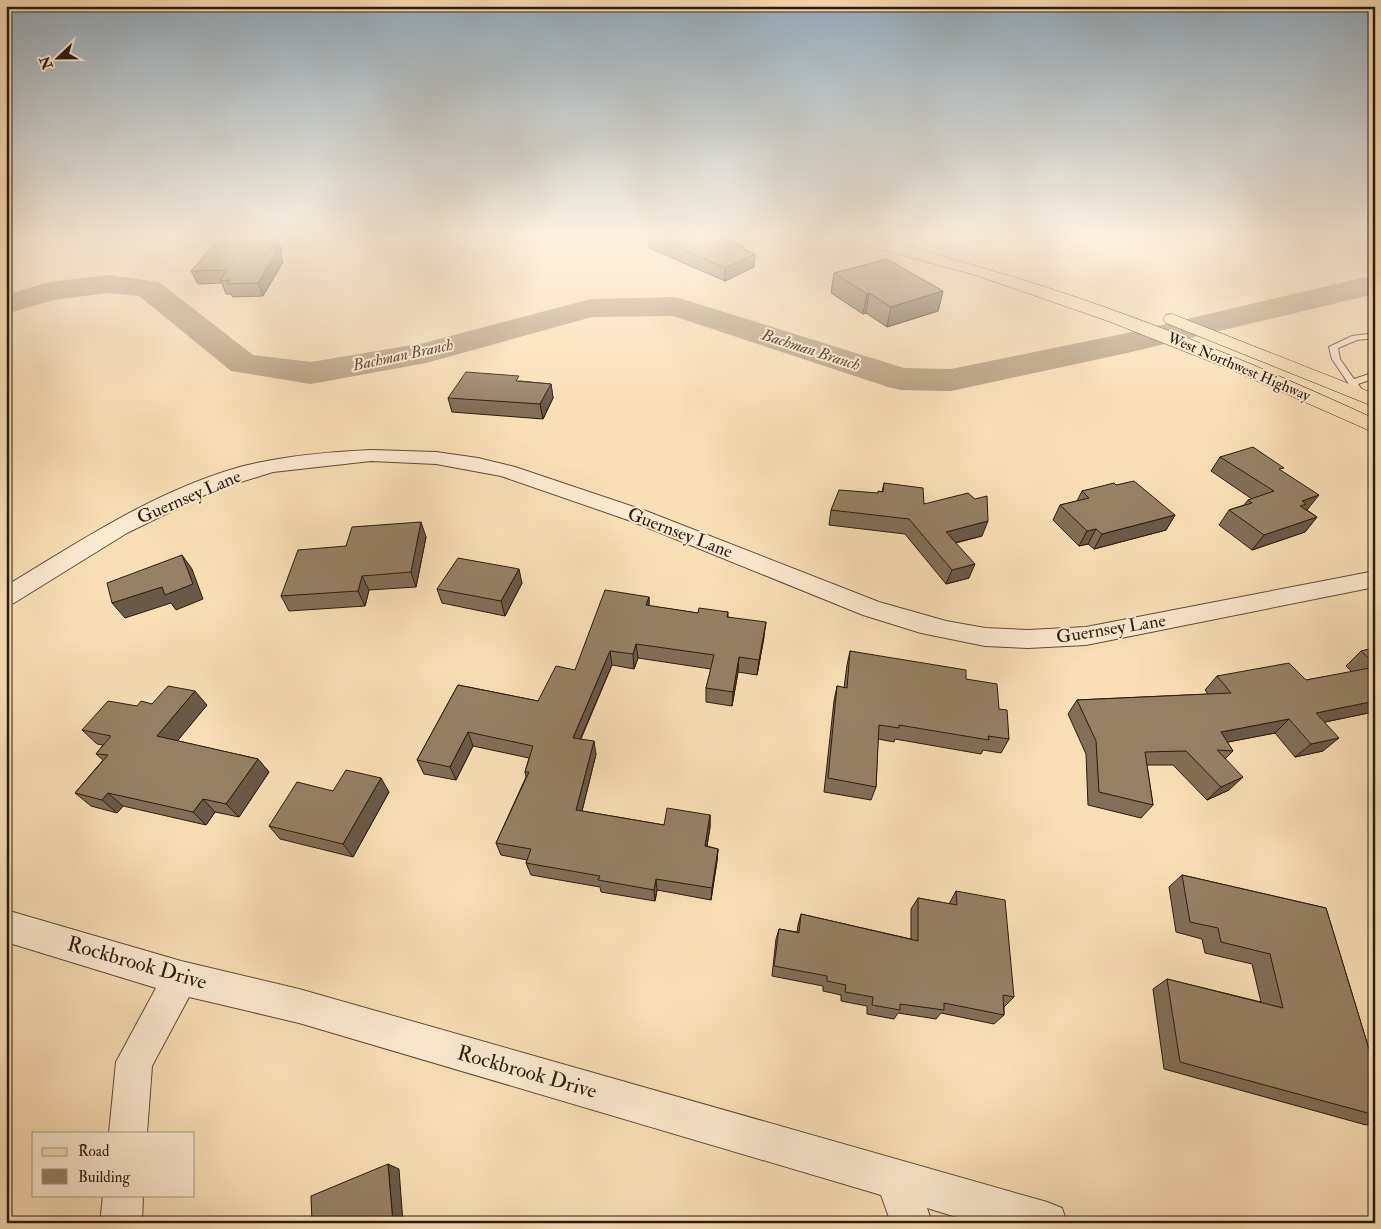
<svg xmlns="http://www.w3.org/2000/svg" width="1381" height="1229" viewBox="0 0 1381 1229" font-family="'IM FELL Double Pica',serif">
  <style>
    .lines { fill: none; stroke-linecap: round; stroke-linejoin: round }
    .river { fill: #b39d7d; fill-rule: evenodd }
    .lane-casing { stroke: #5d4d37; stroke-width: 2 }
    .street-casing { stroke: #5d4d37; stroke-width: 2 }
    .primary-casing { stroke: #291c0d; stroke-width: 1 }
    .lane { fill: #fcead0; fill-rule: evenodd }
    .street { fill: #fcead0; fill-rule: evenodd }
    .primary { fill: #fadfb6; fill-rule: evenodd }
    .wall { fill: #816f57; stroke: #291c0d }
    .shaded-wall { fill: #695a47; stroke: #291c0d }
    .building { fill: #968165; stroke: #291c0d }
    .labels { text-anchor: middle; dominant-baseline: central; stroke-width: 4; stroke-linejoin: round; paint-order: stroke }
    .far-street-label { font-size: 15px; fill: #291c0d; stroke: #fcead0 }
    .far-water-label { font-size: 16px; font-style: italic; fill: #60503a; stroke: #fcead0 }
    .street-label { font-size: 18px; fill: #291c0d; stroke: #fcead0 }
    .near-street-label { font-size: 21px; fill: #291c0d; stroke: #fcead0 }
  </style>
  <rect width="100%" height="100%" fill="#fadfb6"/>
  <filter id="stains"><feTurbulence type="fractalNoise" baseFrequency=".004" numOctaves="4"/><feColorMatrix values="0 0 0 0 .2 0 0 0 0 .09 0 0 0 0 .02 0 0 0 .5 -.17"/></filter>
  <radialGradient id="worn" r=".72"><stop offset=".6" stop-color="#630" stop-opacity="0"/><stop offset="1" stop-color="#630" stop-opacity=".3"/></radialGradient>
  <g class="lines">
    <polygon class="river" points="108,275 159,282 253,355 311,362 424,343 591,299 676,297 904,368 951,369 1127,333 1366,277 1375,276 1375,294 1127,353 951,391 901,390 888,387 673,316 592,317 426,363 311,384 231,371 139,296 108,293 53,300 6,314 6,295 49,282"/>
    <g class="lane-casing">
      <polygon id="lane" points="1375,333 1375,338 1357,340 1338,348 1340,359 1354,379 1375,372 1375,378 1358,384 1365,394 1360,397 1357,396 1332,359 1329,347 1352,336"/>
    </g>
    <g class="street-casing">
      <g id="street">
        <path d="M965,235H998C992,241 970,245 963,238Z"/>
        <path d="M371,450L436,452L478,458L515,467L646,511L879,602L946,621L985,628L1028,630L1086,627L1375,571V587L1086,645L1028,648L985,646L921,633L863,615L631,521L501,476L436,464L371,461L273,472L215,490L127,533L14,603L6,605V586C80,541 155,491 240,467C282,456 327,452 371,450Z"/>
        <polygon points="6,910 181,961 299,989 1047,1202 1062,1208 1067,1223 976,1223 927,1208 932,1223 891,1223 881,1195 299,1023 189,997 152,1066 147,1133 109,1133 116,1062 156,988 6,942"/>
        <polygon points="103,1195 143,1195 142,1223 100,1223"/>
      </g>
    </g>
    <g class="primary-casing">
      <g id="primary">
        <path d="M837,235C882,235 926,252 969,264C1109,303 1243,358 1375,419V433L1239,373L1108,321L975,275L839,238Z"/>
        <polygon points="1172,314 1375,394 1375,407 1166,323 1163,319 1166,315"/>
      </g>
    </g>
    <use href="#lane" class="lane"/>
    <use href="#street" class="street"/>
    <use href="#primary" class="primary"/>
  </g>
  <g class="wall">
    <polygon points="649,235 722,238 743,246 743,249 755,254 754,267 725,281 649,248"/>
    <polygon points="277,239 282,251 280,254 283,262 263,296 233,297 231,294 226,294 222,283 198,284 191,271"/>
    <polygon points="834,273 943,291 938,311 887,327 866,313 863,314 831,293"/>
    <polygon points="520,381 551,384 553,398 543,419 452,412 448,398"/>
    <polygon points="1220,457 1282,471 1307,510 1317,517 1305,532 1252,550 1219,525 1229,510 1244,505 1248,500 1252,499 1211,471"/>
    <polygon points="884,483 924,504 982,536 956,543 969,578 946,584 905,534 829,525 831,510 882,492"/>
    <polygon points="1116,485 1175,515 1166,530 1094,549 1088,544 1079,546 1053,520 1060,505 1077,501 1082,491"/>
    <polygon points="426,537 416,587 369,590 365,606 289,611 281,596 346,546"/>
    <polygon points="522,583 505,616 442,603 437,589"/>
    <polygon points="649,597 649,606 698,613 728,612 728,617 764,637 757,675 738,672 732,706 706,702 706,688 711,669 638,658 634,669 612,665 581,739 596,754 582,811 664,825 710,815 710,827 707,846 718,849 717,861 711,900 657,890 655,901 601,892 600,887 531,875 526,863 527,860 501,855 496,843 526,777 525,772 529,758 473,746 456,780 424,774 417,760 458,685 538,701 575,670"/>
    <polygon points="1375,648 1375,714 1373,712 1325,722 1323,751 1295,757 1275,733 1227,742 1233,751 1225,759 1229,790 1207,800 1173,765 1147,765 1153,805 1141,818 1088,805 1086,754 1068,714 1077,700 1208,694 1205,690 1217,676 1306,680 1352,672 1346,666 1361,651"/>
    <polygon points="850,651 966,679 999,709 1009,739 1001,753 983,750 981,754 895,739 894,742 878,739 876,787 871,800 824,792 834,701 837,686 844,688 847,665"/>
    <polygon points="152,704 207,705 177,741 258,759 269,772 239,817 215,812 206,825 123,806 117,813 91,806 75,793 103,760 96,754 103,745 97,744 82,730"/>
    <polygon points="333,791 389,792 353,857 280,839 269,826"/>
    <polygon points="1182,875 1326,908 1375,1069 1375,1122 1366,1125 1164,1069 1153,989 1167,979 1261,1002 1252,964 1205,953 1202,939 1176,932 1169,887"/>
    <polygon points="956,891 1014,997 1004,1007 1004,1015 994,1024 941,1013 936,1019 898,1013 894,1019 867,1014 867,1006 841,1001 841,995 823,991 823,986 772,976 776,939 779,929 797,932 798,925 801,914 911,939 911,909 918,898 949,904"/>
  </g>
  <g class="shaded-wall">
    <polygon points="277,239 282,251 280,254 283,262 263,296 258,283 269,250"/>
    <polygon points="755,254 754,267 725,281 725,268"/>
    <polygon points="943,291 938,311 887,327 891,307"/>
    <polygon points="869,293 866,313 863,314 867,294"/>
    <polygon points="551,384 553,398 543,419 540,404"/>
    <polygon points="1319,495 1307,510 1293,515 1302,501"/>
    <polygon points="1175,515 1166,530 1094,549 1102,534"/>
    <polygon points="1317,517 1305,532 1252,550 1264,535"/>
    <polygon points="988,521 982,536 941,546 946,532"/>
    <polygon points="421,522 426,537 416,587 411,572"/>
    <polygon points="1096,529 1088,544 1079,546 1087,531"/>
    <polygon points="182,555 192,569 203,599 176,610 171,603 125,618 112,603"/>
    <polygon points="975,564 969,578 946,584 952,570"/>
    <polygon points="519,569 522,583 505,616 501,601"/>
    <polygon points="362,576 369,590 365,606 358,591"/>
    <polygon points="649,597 649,611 646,605"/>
    <polygon points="766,622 764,637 757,675 759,660"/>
    <polygon points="636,644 638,658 634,669 633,654"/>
    <polygon points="610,651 612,665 575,751 573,738"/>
    <polygon points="739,657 738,672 732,706 733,692"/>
    <polygon points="195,691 207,705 170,750 157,736"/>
    <polygon points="1375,701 1375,711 1373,712 1301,727 1316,713"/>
    <polygon points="1289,719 1275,733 1208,746 1221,732"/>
    <polygon points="468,732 473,746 456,780 450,767"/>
    <polygon points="1339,738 1323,751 1295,757 1311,744"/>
    <polygon points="594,741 596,754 579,823 576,810"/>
    <polygon points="258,759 269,772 239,817 226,804"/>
    <polygon points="1243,777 1229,790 1207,800 1221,787"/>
    <polygon points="381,778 389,792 353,857 343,844"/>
    <polygon points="108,793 123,806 117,813 102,800"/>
    <polygon points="203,799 215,812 206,825 193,812"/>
    <polygon points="710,815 710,827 705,858 705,846"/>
    <polygon points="718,849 717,861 711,900 712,888"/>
    <polygon points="656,879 657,890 655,901 654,890"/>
    <polygon points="388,1164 399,1169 403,1223 393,1223"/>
  </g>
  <g class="building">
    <polygon points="649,235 721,235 717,236 743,246 739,248 755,254 725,268"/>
    <polygon points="277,239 269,250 278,249 258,283 227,284 230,280 220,281 227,270 191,271 217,241"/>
    <polygon points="887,259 943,291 891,307 869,293 867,294 834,273"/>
    <polygon points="466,372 519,376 516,381 551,384 540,404 448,398"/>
    <polygon points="1253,447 1284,468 1279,469 1319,495 1302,501 1306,504 1300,506 1317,517 1264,535 1229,510 1252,503 1248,500 1274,491 1220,457"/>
    <polygon points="1134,481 1175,515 1102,534 1096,529 1087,531 1060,505 1089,498 1082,491 1114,483 1116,485"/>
    <polygon points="884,483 923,488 924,504 968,493 975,499 987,496 988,521 946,532 975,564 952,570 909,519 831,510 839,490 878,493 878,491 883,492"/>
    <polygon points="421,522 411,572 362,576 358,591 281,596 298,550 346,546 352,527"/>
    <polygon points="182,555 193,584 165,595 162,587 112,603 107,583"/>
    <polygon points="458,558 519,569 501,601 437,589"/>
    <polygon points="605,590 649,597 646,605 698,613 699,608 728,612 727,617 766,622 759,660 739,657 733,692 706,688 714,655 636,644 633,654 610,651 573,738 594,741 576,810 664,825 667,808 710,815 705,846 718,849 712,888 656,879 654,890 598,880 600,876 526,863 531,849 496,843 529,772 525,772 533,746 468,732 450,767 417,760 458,685 538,701 556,666 575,670"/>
    <polygon points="1375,648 1375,664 1361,651"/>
    <polygon points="850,651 966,670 966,679 997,684 999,709 1007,710 1009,739 988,736 989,740 899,725 899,728 879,725 876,787 828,778 837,686 847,688"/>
    <polygon points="1289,663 1306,680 1375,667 1375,701 1316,713 1339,738 1311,744 1289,719 1221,732 1233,751 1217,750 1243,777 1221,787 1186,751 1145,752 1153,805 1099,792 1096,741 1077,700 1231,693 1217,676"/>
    <polygon points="168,686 195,691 157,736 258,759 226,804 203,799 193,812 108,793 102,800 75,793 108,755 96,754 111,736 82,730 108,701 137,706 141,701 152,704"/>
    <polygon points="346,770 381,778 343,844 269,826 297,782 333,791"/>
    <polygon points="1182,875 1326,908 1375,1069 1375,1115 1180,1062 1167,979 1283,1008 1270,954 1221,942 1218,928 1190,922"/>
    <polygon points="956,891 1005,900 1014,997 1003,995 1004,1015 944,1003 944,1010 900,1004 900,1010 872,1005 873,997 845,992 846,985 827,981 827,976 774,966 779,929 799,933 801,914 918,941 918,898 957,905"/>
    <polygon points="388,1164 393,1223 312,1223 311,1196"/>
  </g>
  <linearGradient id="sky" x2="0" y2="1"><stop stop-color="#93abbd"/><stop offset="0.58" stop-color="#fdf1de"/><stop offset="1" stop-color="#fdf1de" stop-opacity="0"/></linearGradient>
  <rect width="1381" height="407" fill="url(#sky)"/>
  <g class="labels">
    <g class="far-street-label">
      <text transform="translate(1239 367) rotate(23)">West Northwest Highway</text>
    </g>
    <g class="far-water-label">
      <text transform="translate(811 350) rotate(18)">Bachman Branch</text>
      <text transform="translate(403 355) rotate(-12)">Bachman Branch</text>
    </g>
    <g class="street-label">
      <text transform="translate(189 497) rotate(-23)">Guernsey Lane</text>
      <text transform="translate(680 533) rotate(21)">Guernsey Lane</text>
      <text transform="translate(1111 629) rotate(-9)">Guernsey Lane</text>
    </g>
    <g class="near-street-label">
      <text transform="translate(137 963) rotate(16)">Rockbrook Drive</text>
      <text transform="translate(527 1072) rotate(16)">Rockbrook Drive</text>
    </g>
  </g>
  <rect width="1381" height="1229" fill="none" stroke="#fadfb6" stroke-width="25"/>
  <rect x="8" y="8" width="1366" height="1214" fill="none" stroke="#291c0d" stroke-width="2.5"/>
  <rect x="12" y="12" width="1356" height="1204" fill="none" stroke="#291c0d"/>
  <rect x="32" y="1132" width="162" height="65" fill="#fcead0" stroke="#a89882"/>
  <rect x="42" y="1148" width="25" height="8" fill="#fadfb6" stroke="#a89882"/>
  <text x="78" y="1156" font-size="15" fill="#291c0d">Road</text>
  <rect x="42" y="1169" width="25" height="15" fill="#968165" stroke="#a89882"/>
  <text x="78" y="1182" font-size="15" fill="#291c0d">Building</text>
  <g transform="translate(58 58) rotate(248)" stroke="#fcead0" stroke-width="4" paint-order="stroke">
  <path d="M0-4L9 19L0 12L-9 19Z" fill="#291c0d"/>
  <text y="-8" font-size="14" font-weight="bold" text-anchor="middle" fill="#291c0d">N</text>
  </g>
  <rect width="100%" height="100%" filter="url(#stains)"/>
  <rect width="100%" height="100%" fill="url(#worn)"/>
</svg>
